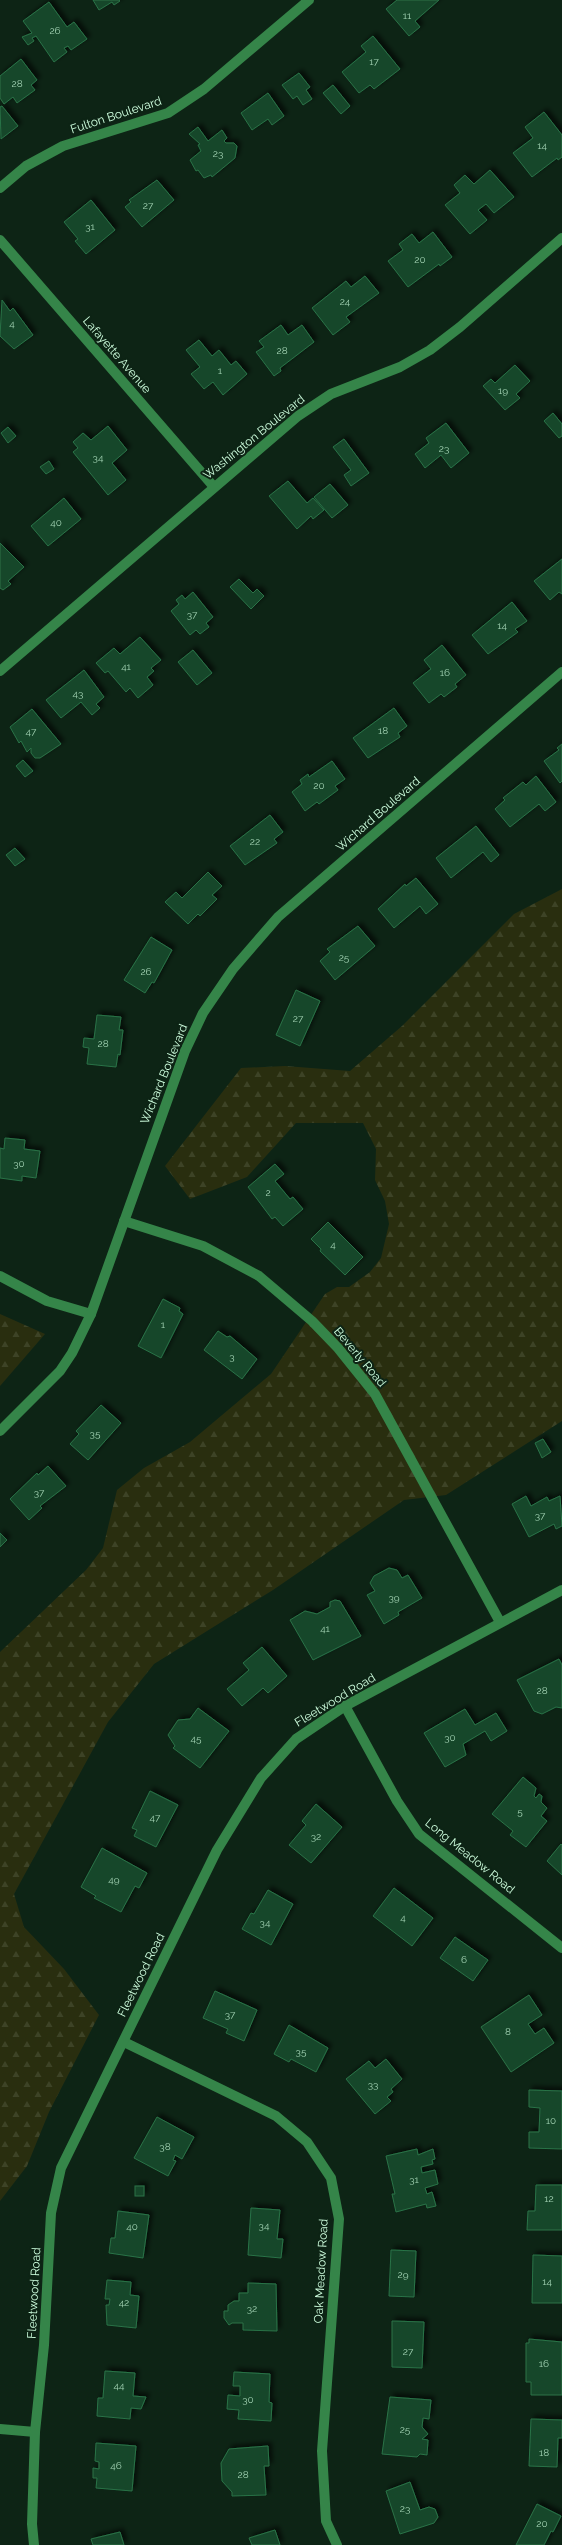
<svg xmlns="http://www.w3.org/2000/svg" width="562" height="2545" viewBox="0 0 562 2545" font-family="Raleway,sans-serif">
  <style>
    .forest { fill: url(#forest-firs) }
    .building { fill: #18462b; stroke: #297347; filter: url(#shadow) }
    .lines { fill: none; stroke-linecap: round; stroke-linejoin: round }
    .minor { stroke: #358549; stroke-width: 10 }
    .labels { text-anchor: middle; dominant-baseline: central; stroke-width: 4; stroke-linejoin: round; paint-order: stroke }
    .number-label { font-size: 10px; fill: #a1d1b2 }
    .street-label { font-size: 12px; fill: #cfffdf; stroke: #0d2415 }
  </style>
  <defs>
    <pattern id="forest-firs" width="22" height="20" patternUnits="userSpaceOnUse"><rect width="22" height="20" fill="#292e0f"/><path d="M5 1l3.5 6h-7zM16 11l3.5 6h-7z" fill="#3d4326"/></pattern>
    <filter id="shadow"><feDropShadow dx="3.5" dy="-3.5" stdDeviation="2" flood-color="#0009"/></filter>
  </defs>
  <rect width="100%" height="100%" fill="#0d2415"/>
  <g class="forest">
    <polygon points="562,889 562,1421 446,1495 404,1500 273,1590 154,1664 108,1722 14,1894 24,1927 64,1969 99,2015 49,2112 27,2166 0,2201 0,1652 86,1570 103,1548 117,1490 144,1468 190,1442 271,1374 325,1294 337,1287 349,1287 370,1272 381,1258 389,1224 385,1201 375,1180 376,1149 363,1123 296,1123 247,1177 190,1199 165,1166 241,1068 285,1066 350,1071 402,1026 514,914"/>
    <polygon points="0,1314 45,1334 0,1386"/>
  </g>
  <g class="building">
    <polygon points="93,0 119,0 120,1 114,5 112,2 99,10"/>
    <polygon points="397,0 439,0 415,21 420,27 409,36 386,9"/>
    <polygon points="49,2 67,27 74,22 87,39 71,50 68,46 64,48 67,52 54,62 36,36 32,38 34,41 28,45 22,37 32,33 23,21"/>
    <polygon points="373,36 400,69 374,89 370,85 359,93 342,72 366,52 361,46"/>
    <polygon points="21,59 37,80 31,85 35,90 17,103 13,97 4,104 0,98 0,76"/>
    <polygon points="299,73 310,87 306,90 312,99 303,105 297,96 293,99 282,85"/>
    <polygon points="333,85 350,106 341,114 323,93"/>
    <polygon points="268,93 284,116 272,125 268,119 252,130 241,113"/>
    <polygon points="2,106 18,126 1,139 0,107"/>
    <polygon points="544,112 562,135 562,157 558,160 557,158 532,177 513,153 533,138 525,127"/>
    <polygon points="198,127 208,141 222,130 227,138 224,141 226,143 234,143 237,146 235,158 212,177 211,175 204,178 198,170 196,171 190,160 201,151 198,145 200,144 189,134"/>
    <polygon points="490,170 514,197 494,213 486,204 478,210 487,220 470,234 445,205 460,193 454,185 465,175 474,184"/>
    <polygon points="157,180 174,200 142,227 125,207 131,202 129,200"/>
    <polygon points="91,200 115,230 86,254 75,241 78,239 64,222"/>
    <polygon points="433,232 452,257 440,266 439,264 408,287 388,261 403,250 399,244 412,234 419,243"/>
    <polygon points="365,276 379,293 346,317 350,322 333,335 312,308 346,281 351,287"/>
    <polygon points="2,300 10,311 13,308 33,335 14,349 0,336"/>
    <polygon points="281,325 288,335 302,325 314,342 280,368 281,371 274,376 256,352 264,347 259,341"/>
    <polygon points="199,340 212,356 219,350 231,365 236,361 247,374 223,395 213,382 204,389 191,374 200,367 186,350"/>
    <polygon points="515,365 530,381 516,394 520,398 505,410 483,386 491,379 495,383"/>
    <polygon points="553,413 562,424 562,436 559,438 544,421"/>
    <polygon points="446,423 469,453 451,468 441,455 425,468 415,454 429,443 426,438"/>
    <polygon points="108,426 127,450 112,463 126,480 108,495 73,452 78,448 73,442 83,433 91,440"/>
    <polygon points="8,427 16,436 8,443 1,433"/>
    <polygon points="344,439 369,473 351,486 344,475 351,470 333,447"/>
    <polygon points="49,461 54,469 46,474 40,467"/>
    <polygon points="288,481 307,503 313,498 324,510 313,519 311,516 297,529 269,496"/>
    <polygon points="330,484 348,505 332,518 314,497"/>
    <polygon points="64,498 81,519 48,546 31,526"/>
    <polygon points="0,543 24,567 8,581 11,584 3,590 0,588"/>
    <polygon points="562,559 562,594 559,592 550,600 534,581"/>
    <polygon points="239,579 253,593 257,589 264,596 251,609 230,587"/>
    <polygon points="193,592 213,617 206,623 209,627 200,634 196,630 190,635 171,611 179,604 176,600 182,595 185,599"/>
    <polygon points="512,602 527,621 515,629 518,632 488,654 472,635"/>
    <polygon points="140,637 161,660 151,668 154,671 147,677 153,685 138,698 130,688 126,692 108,671 105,673 96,663 114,648 120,654"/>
    <polygon points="442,645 466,675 455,684 457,687 444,697 441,694 429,703 413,683 431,669 424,660"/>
    <polygon points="193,650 212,673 197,685 178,662"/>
    <polygon points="84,670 104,697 96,704 100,708 92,715 81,702 61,718 46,700"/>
    <polygon points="394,708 407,726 398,733 400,737 368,758 353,738"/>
    <polygon points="32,709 61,744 40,758 35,758 31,753 31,748 27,752 21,741 19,743 10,727"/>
    <polygon points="562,744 562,781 560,783 544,761 559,750 557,748"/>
    <polygon points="23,760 33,771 25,777 16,766"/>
    <polygon points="332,761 345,779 335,786 338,790 319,804 317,802 305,811 292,792 302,784 300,780 308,774 309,777"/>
    <polygon points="536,776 556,802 545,811 539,804 510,827 495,809 505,800 503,798 523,782 526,785"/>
    <polygon points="270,815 283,832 274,839 277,843 245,865 230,846"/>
    <polygon points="476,826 499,855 491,862 483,852 451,878 436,858"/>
    <polygon points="15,848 25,859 15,866 6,855"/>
    <polygon points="208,872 222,886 212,895 217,899 200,916 198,914 188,924 165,902 176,892 182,898"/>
    <polygon points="416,878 438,904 426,914 420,906 394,928 378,909 405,884 406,886"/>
    <polygon points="358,926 375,946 335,980 320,961 330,952 327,949"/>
    <polygon points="151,937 172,950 154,983 152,982 145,993 124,980"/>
    <polygon points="296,990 320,1001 300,1046 276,1035"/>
    <polygon points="97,1015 121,1017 119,1030 123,1030 120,1055 118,1054 116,1067 87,1064 89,1048 83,1047 84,1038 94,1039"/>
    <polygon points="5,1138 25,1140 24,1149 40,1151 36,1178 22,1176 22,1181 0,1178 0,1148 4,1149"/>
    <polygon points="275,1164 284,1174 275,1181 290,1199 293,1197 303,1209 283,1226 275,1217 272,1219 248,1187"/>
    <polygon points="328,1222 363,1257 345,1275 320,1251 321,1249 311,1239"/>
    <polygon points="163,1299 180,1308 179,1311 183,1314 161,1358 138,1346"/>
    <polygon points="218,1331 227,1337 230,1336 257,1359 242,1379 204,1350"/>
    <polygon points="101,1405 121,1423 88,1460 70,1444 79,1434 76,1431"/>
    <polygon points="543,1439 551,1452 542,1458 535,1443"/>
    <polygon points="48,1466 66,1486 40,1506 42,1508 29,1520 10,1499 37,1473 38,1475"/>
    <polygon points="526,1496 531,1506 547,1497 549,1501 560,1496 562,1526 556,1529 554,1524 529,1537 512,1504"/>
    <polygon points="0,1533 7,1540 0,1547"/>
    <polygon points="389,1568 397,1570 402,1578 408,1575 422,1598 398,1612 399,1615 384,1624 367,1595 375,1591 370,1583 374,1576"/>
    <polygon points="335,1600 340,1601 361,1636 313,1660 290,1620 305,1611 317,1614 330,1607 330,1602"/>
    <polygon points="262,1647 287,1676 268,1693 263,1688 242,1706 227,1689 249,1670 243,1663"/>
    <polygon points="559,1659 562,1665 562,1708 556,1707 542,1714 534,1711 517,1680"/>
    <polygon points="198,1708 229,1731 200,1768 173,1748 175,1746 168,1735 178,1720 190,1719"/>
    <polygon points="465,1709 475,1725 496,1713 507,1731 491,1741 485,1731 463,1744 466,1755 445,1767 424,1733"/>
    <polygon points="523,1777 536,1788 534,1796 536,1798 539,1794 542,1796 541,1802 547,1808 541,1816 547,1821 526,1847 510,1835 513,1831 492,1814"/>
    <polygon points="150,1791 178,1805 156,1847 134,1836 137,1830 132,1828"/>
    <polygon points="316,1804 342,1827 311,1863 289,1845 306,1825 302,1821"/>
    <polygon points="561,1844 562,1845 562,1875 547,1861"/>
    <polygon points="102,1848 147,1873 139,1888 135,1886 121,1912 94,1898 96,1896 81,1887"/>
    <polygon points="394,1888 433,1918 412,1946 373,1916"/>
    <polygon points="268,1890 293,1904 271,1945 242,1929 251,1913 254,1914"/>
    <polygon points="455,1937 488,1960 473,1981 440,1958"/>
    <polygon points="215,1991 257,2010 244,2041 226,2033 228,2029 203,2018"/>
    <polygon points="529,1995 542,2015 528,2024 535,2034 544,2028 554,2043 511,2072 481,2027"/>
    <polygon points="289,2025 328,2048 316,2072 291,2059 289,2062 274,2054"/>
    <polygon points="386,2059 402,2079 391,2089 393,2092 387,2097 391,2101 375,2114 346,2079 369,2061 375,2068"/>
    <polygon points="529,2090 562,2091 562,2149 529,2148 529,2132 539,2132 540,2108 529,2107"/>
    <polygon points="157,2117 194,2137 182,2159 175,2155 173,2160 176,2161 168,2176 134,2158"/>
    <polygon points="417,2149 418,2155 433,2149 435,2159 432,2160 433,2164 421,2167 422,2173 435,2170 438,2184 425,2188 427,2194 432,2192 436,2206 427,2208 426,2204 396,2212 392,2194 395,2194 386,2156"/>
    <polygon points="536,2185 562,2185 562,2230 527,2230 528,2211 535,2211"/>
    <rect x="135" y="2186" width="9" height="10"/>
    <polygon points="251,2208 280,2210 277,2239 283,2239 281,2258 248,2255"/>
    <polygon points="118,2211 149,2215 143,2258 109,2253 111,2238 115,2238"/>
    <polygon points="391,2250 416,2251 414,2297 389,2296"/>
    <polygon points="533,2255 562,2256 562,2303 532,2303"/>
    <polygon points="107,2280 131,2282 130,2295 139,2296 136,2328 107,2325 106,2305 109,2305 110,2299 105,2299"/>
    <polygon points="248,2283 276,2284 277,2331 243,2330 243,2323 232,2323 229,2325 224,2318 224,2311 228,2311 228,2305 234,2301 239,2301 239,2293 248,2293"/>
    <polygon points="392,2321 424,2322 422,2368 392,2367"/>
    <polygon points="529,2339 562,2342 562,2395 531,2395 531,2382 526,2382 526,2343 529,2343"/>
    <polygon points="105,2371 135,2373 133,2396 146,2397 141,2409 131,2408 130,2419 97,2416 98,2398 103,2398"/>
    <polygon points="234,2372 270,2374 269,2402 272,2403 271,2421 238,2419 239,2410 227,2409 228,2395 240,2396 240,2386 233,2386"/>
    <polygon points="390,2397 431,2400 429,2419 423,2418 422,2427 428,2434 422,2439 428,2440 427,2455 420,2454 417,2457 382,2454"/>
    <polygon points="531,2419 562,2420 562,2438 558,2438 557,2467 529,2466"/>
    <polygon points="96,2443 136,2446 132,2491 96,2488 97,2478 93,2478 93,2468 99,2469 99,2462 95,2461"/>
    <polygon points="268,2446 269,2466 264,2466 266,2495 232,2496 232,2492 222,2481 221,2463 229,2449"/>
    <polygon points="410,2482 420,2510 429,2507 435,2509 438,2517 434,2523 400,2534 386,2491"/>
    <polygon points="537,2504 561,2516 553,2532 551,2531 544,2545 516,2545"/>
    <polygon points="275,2530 280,2545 252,2545 249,2538"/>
    <polygon points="120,2532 124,2545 93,2545 91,2539"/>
  </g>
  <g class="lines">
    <g class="minor">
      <polyline points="0,188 26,166 63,146 168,113 204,89 309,0"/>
      <polyline points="0,240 214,487"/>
      <polyline points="0,671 298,416 331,394 400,367 430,350 460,327 562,238"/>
      <polyline points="124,1221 203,1246 259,1276 312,1321 338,1348 375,1394 500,1622"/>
      <polyline points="0,1276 47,1301 91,1314"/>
      <polyline points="0,1431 60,1371 72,1353 91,1314 185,1051 203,1013 233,969 278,917 562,672"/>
      <polyline points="345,1706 397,1801 419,1834 562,1948"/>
      <polyline points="124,2042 276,2116 307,2142 331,2178 339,2219 322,2451 326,2521 337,2545"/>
      <polyline points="0,2429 35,2432"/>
      <polyline points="34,2545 32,2524 35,2432 44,2345 51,2213 61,2168 217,1850 261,1778 296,1739 345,1706 562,1590"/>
    </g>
  </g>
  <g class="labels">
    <g class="number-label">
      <text x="407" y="15">11</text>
      <text x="55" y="30">26</text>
      <text x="374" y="61">17</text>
      <text x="17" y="83">28</text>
      <text x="542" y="145">14</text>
      <text x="218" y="153">23</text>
      <text x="148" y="205">27</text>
      <text x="90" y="226">31</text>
      <text x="420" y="259">20</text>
      <text x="345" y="301">24</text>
      <text x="12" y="323">4</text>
      <text x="282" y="350">28</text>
      <text x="220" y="370">1</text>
      <text x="503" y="390">19</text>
      <text x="444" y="448">23</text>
      <text x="98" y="457">34</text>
      <text x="56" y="522">40</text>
      <text x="192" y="614">37</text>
      <text x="502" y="625">14</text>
      <text x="126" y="666">41</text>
      <text x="445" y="672">16</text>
      <text x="78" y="693">43</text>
      <text x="383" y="730">18</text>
      <text x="31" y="731">47</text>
      <text x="319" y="785">20</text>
      <text x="255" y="841">22</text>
      <text x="344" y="957">25</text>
      <text x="146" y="971">26</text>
      <text x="298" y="1018">27</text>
      <text x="103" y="1043">28</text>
      <text x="19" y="1163">30</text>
      <text x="268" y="1192">2</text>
      <text x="333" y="1244">4</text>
      <text x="163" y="1324">1</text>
      <text x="232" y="1356">3</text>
      <text x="95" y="1433">35</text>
      <text x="39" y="1492">37</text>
      <text x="540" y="1515">37</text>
      <text x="394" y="1597">39</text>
      <text x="325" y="1628">41</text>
      <text x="542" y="1690">28</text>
      <text x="450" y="1737">30</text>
      <text x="196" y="1738">45</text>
      <text x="520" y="1811">5</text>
      <text x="155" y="1817">47</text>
      <text x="316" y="1836">32</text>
      <text x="114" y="1879">49</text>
      <text x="403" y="1917">4</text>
      <text x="265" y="1922">34</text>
      <text x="464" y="1959">6</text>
      <text x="230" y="2014">37</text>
      <text x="508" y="2031">8</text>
      <text x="301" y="2051">35</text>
      <text x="373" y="2084">33</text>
      <text x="551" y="2120">10</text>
      <text x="165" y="2146">38</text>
      <text x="414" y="2179">31</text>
      <text x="549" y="2198">12</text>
      <text x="264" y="2225">34</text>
      <text x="132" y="2226">40</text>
      <text x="403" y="2274">29</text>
      <text x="547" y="2281">14</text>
      <text x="124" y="2302">42</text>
      <text x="252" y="2308">32</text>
      <text x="408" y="2351">27</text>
      <text x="544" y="2363">16</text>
      <text x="119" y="2385">44</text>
      <text x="248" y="2399">30</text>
      <text x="405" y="2429">25</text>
      <text x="544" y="2452">18</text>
      <text x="116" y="2465">46</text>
      <text x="243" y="2474">28</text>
      <text x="405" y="2508">23</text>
      <text x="542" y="2523">20</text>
    </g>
    <g class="street-label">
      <text transform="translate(116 115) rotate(-18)">Fulton Boulevard</text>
      <text transform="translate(117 355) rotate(49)">Lafayette Avenue</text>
      <text transform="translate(254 437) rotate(-39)">Washington Boulevard</text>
      <text transform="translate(378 814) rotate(-41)">Wichard Boulevard</text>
      <text transform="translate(164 1074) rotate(-68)">Wichard Boulevard</text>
      <text transform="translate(360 1357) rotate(50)">Beverly Road</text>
      <text transform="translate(335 1700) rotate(-31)">Fleetwood Road</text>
      <text transform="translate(470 1856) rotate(39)">Long Meadow Road</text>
      <text transform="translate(141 1975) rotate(-64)">Fleetwood Road</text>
      <text transform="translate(321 2271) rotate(-87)">Oak Meadow Road</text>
      <text transform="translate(34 2293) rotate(-87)">Fleetwood Road</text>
    </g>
  </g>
</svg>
